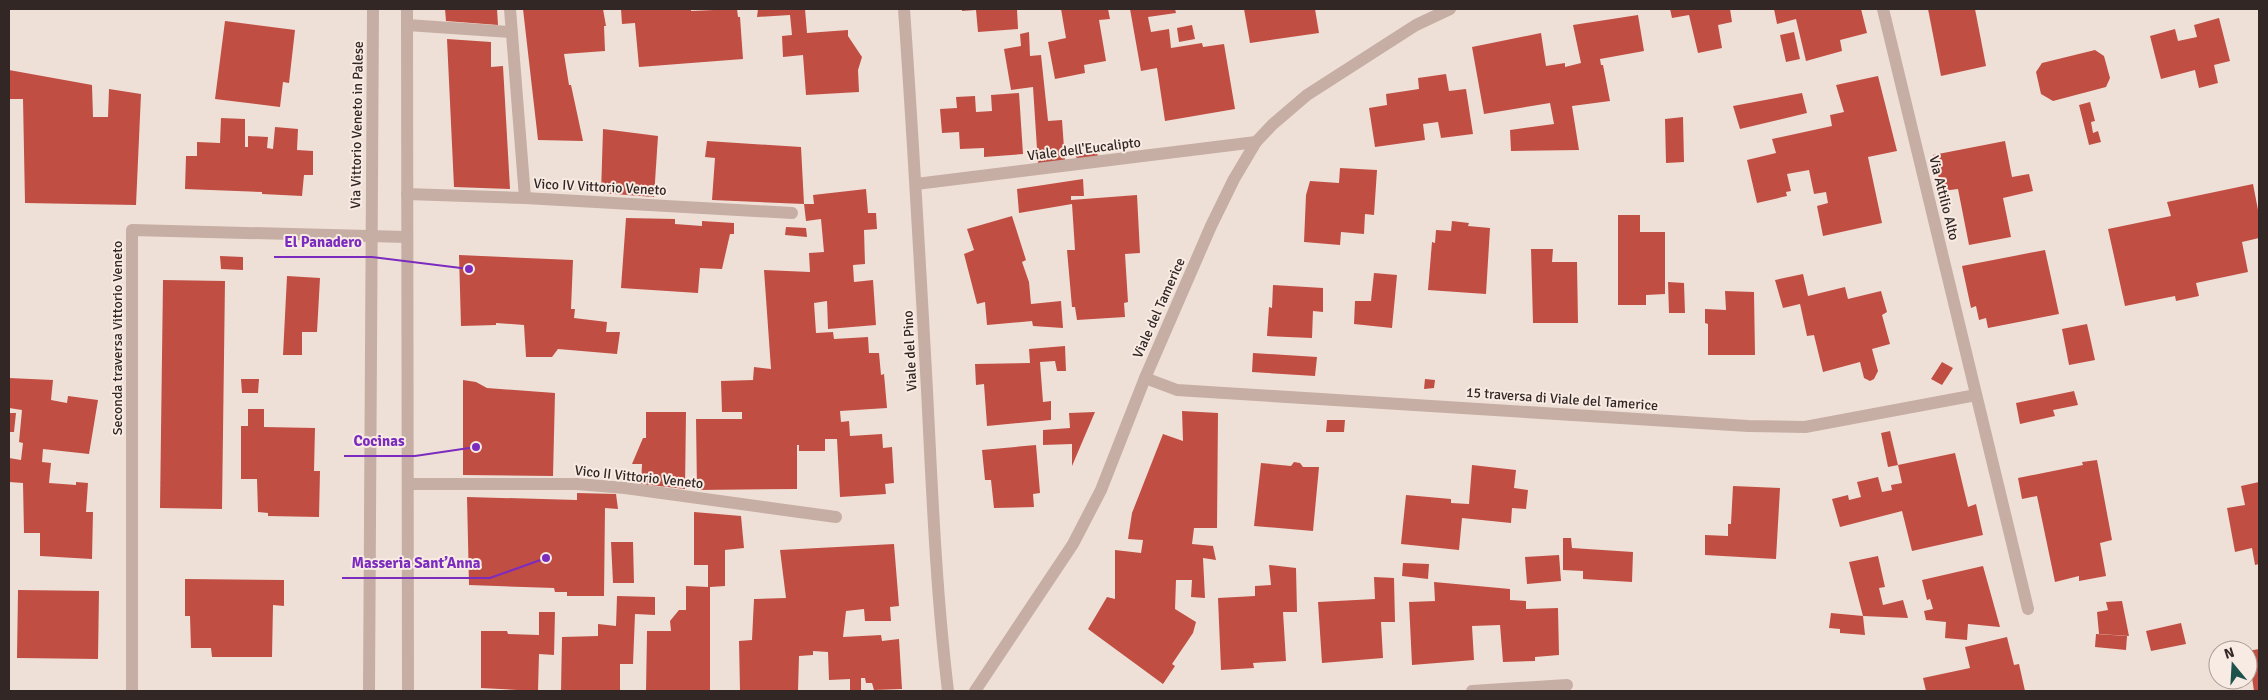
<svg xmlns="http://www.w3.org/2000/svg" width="2268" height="700" viewBox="0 0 2268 700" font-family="Signika,sans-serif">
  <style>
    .building { fill: #c14e43 }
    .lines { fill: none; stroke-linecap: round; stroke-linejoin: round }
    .street { stroke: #c7aea4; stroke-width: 12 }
    .labels { text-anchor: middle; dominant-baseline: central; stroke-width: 4; stroke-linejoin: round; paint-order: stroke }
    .street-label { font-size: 14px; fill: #322725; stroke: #f8ebe3 }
    .leader { fill: none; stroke: #7b2cbf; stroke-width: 2 }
    .callout-dot { fill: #7b2cbf; stroke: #f8ebe3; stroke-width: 2 }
    .callout-label { font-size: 15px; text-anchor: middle; font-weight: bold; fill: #7b2cbf; stroke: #f8ebe3; stroke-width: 4; stroke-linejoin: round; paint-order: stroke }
  </style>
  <rect width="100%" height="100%" fill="#efe0d7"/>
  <g class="building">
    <polygon points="445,9 497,9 498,25 446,21"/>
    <polygon points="523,9 603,9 606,26 604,26 605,51 564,54 569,85 571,85 583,141 538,140"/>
    <polygon points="621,9 691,9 691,11 737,9 738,17 740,17 743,59 639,67 635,23 622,24"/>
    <polygon points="758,9 805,9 807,33 848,30 848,36 862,57 858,70 859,92 806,95 803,55 783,57 782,36 792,35 790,15 757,17"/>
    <polygon points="962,9 1017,9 1018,29 978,32 976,10 962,11"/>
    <polygon points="1061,9 1108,9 1110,19 1099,20 1106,61 1084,65 1085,73 1055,79 1048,42 1066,38"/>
    <polygon points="1130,9 1175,9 1176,13 1148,17 1151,32 1169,29 1171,48 1202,43 1203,47 1224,44 1235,109 1165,121 1157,68 1141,71"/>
    <polygon points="1244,9 1315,9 1319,33 1250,43"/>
    <polygon points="1670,9 1730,9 1732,22 1718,25 1722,48 1698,53 1689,15 1672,18"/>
    <polygon points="1774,9 1861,9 1867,33 1840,40 1842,51 1806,61 1796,19 1777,24"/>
    <polygon points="1928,9 1975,9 1986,66 1941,76"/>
    <polygon points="1638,15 1644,51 1600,59 1601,65 1603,65 1610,101 1572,106 1579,150 1511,151 1510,130 1554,124 1550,103 1484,114 1472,47 1541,33 1546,66 1565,63 1565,67 1581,63 1573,25"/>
    <polygon points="2219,18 2230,61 2214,65 2218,83 2199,88 2195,70 2161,79 2150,36 2175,29 2178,41 2197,37 2194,25"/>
    <polygon points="225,21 295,30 289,83 283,82 280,107 215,99"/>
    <polygon points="1192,25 1195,39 1179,42 1177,28"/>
    <polygon points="1029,32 1030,56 1041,55 1048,121 1062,120 1065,162 1038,164 1033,87 1011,90 1004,49 1021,46 1020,34"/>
    <polygon points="1794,32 1800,59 1786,62 1780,35"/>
    <polygon points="447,39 491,42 491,67 503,66 510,189 454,187"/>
    <polygon points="2095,50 2104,56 2110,78 2106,87 2053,101 2041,94 2036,72 2042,63"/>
    <polygon points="9,70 92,85 93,117 108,117 109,89 141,94 136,205 25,203 23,99 9,99"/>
    <polygon points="1446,74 1449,91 1466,89 1473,134 1441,138 1438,122 1423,124 1425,140 1375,147 1369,108 1387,105 1386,94 1419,89 1418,78"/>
    <polygon points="1878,76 1897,151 1868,157 1882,223 1823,236 1817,206 1828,203 1826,192 1814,194 1809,170 1787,174 1791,191 1786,192 1787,196 1757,203 1747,160 1776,153 1772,139 1832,126 1830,115 1844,112 1836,85"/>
    <polygon points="1019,93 1023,154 984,157 984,148 960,149 959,132 942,133 940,109 957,108 956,97 975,96 976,112 992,111 991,95"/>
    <polygon points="1802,93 1807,113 1740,129 1733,106"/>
    <polygon points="2090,102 2095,121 2091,122 2093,133 2098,131 2101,142 2089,145 2079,105"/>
    <polygon points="1683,117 1684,162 1666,163 1665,119"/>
    <polygon points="221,118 245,119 245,147 248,147 248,136 268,137 267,148 273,149 275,127 298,129 297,150 313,151 313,175 304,175 302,196 262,194 262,192 185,189 186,156 197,156 197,142 220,143"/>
    <polygon points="603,129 658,136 654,197 601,193"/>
    <polygon points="707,141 801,147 804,204 712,200 715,158 705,157"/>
    <polygon points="2005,141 2012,177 2029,174 2033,191 2003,198 2011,237 1969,245 1958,189 1942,191 1933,155"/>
    <polygon points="1097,152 1098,157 1077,162 1076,155"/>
    <polygon points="1340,168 1377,170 1374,215 1365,214 1364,234 1341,232 1340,245 1304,242 1306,195 1310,181 1339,183"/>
    <polygon points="1083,179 1084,196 1071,196 1071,200 1137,195 1140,253 1125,254 1128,302 1124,303 1125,317 1077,320 1075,307 1072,307 1067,250 1075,250 1072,204 1019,213 1017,189"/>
    <polygon points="2253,184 2259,215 2259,238 2242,242 2248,272 2196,283 2199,296 2176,301 2175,296 2125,306 2108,229 2171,216 2167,202"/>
    <polygon points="866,189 868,213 876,213 877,229 864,230 865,264 853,265 854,282 873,280 876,325 828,329 827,301 814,303 816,333 833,332 834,339 868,337 869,353 879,353 881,375 884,374 887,408 840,411 841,422 849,421 850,436 882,434 883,448 892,447 894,483 885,484 886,494 840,497 837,439 825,439 825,451 799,451 799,445 797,445 797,489 697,490 696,419 742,419 742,412 722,412 721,381 753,380 754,367 771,369 764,270 810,272 809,253 824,252 821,219 806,221 804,204 814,204 813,195"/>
    <polygon points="1618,215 1640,215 1640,232 1665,232 1665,294 1646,295 1646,305 1618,305"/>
    <polygon points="1012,216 1026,260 1022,262 1029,282 1031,304 1061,301 1063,328 1033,326 1032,321 987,325 985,302 977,304 964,254 974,250 967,229"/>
    <polygon points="626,218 675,219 675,224 702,226 702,221 734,223 734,234 730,234 722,269 700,268 698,293 621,288"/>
    <polygon points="1452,221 1469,223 1468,226 1490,228 1486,294 1428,290 1432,242 1435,243 1436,230 1451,231"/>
    <polygon points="786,227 806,228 807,237 785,235"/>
    <polygon points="1531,249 1553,249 1552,262 1577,262 1578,323 1533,323"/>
    <polygon points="2045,250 2059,314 1988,328 1986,318 1979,320 1976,306 1971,308 1962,266"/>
    <polygon points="459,255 573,260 571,309 575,309 574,318 607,322 606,332 620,332 617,354 558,349 552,357 526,357 524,325 496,323 496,325 461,326"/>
    <polygon points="220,256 243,257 243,270 221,269"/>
    <polygon points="1374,273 1397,275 1392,328 1354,324 1355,301 1371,301"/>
    <polygon points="1803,274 1808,296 1845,287 1848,299 1881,291 1887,312 1882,315 1890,344 1872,349 1878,371 1874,379 1870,381 1864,378 1860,362 1823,372 1814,335 1807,336 1800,304 1783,308 1775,280"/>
    <polygon points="287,276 320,278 317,332 302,332 302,355 283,355"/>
    <polygon points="163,280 225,281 222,509 160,508"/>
    <polygon points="1668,282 1684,283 1685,313 1669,313"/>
    <polygon points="1273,285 1323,288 1323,312 1313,311 1312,338 1267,336 1269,307 1272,308"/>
    <polygon points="1725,291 1754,292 1755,355 1708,355 1708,324 1705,323 1705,309 1726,310"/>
    <polygon points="2087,324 2095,360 2069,365 2062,329"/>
    <polygon points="1065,346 1066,371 1057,371 1055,361 1040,362 1043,402 1051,401 1051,420 987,426 984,384 976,385 975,364 1030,363 1029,349"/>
    <polygon points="1253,353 1317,357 1315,376 1252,372"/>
    <polygon points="1942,362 1953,368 1942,385 1931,379"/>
    <polygon points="9,378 53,380 51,400 67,403 68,396 98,400 89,454 43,449 42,462 51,463 49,483 76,485 76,482 88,483 86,512 93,512 92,559 40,556 40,533 24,533 23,483 9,482 9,458 21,460 23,443 19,442 22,410 9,408"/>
    <polygon points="241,379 259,379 258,393 242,393"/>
    <polygon points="1425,379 1435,380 1434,388 1424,389"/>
    <polygon points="463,380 476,382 487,388 555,393 553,476 463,475"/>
    <polygon points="2074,391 2078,405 2053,410 2055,416 2020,424 2016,403"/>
    <polygon points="248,409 264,409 264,427 315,428 314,471 320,471 319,517 268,516 268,513 258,512 257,479 241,479 241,426 248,426"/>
    <polygon points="1182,411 1218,413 1217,528 1194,528 1192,544 1213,546 1216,560 1203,558 1205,598 1191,597 1192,580 1176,580 1175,609 1196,622 1193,633 1172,664 1175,666 1163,684 1088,629 1107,597 1115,599 1115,550 1141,553 1143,540 1128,539 1132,513 1163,434 1183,441"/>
    <polygon points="646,412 686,412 685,489 641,484 642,464 632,464 643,438 646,438"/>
    <polygon points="1095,412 1072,466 1072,444 1043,445 1043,430 1070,428 1069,413"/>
    <polygon points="9,413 16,413 14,432 9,432"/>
    <polygon points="1327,420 1345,420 1344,432 1326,432"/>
    <polygon points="1890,431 1898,465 1888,467 1881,433"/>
    <polygon points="1036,445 1040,493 1033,494 1034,507 994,508 991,480 985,480 982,450"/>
    <polygon points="1955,453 1968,507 1976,504 1983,535 1912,551 1902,511 1840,527 1832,499 1848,495 1849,500 1861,497 1857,482 1878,477 1882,492 1892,490 1891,485 1902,483 1898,465"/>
    <polygon points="2097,460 2112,540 2100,543 2106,576 2079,581 2079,576 2055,582 2037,496 2022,499 2018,478 2083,465 2082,462"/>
    <polygon points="1294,462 1300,463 1303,467 1319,467 1313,531 1254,526 1261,463 1291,466"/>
    <polygon points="1472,465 1516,470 1514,488 1528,490 1526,509 1512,508 1511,523 1462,518 1459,550 1401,544 1406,495 1451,499 1451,503 1469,504"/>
    <polygon points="2259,482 2259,564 2255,565 2252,548 2235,552 2227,508 2245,505 2241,486"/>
    <polygon points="1733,486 1780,488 1776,559 1705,555 1705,535 1728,536 1728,524 1731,524"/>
    <polygon points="577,493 616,494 618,509 605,508 604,596 567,596 567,592 555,592 554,588 469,585 467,497 577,500"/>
    <polygon points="694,512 741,516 744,548 725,550 725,586 710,587 710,691 646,691 647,631 671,631 670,621 679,610 686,610 686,586 708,587 708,565 694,565"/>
    <polygon points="1563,538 1571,538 1572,548 1633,552 1632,582 1583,579 1583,571 1563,570"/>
    <polygon points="611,542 633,542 634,583 613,583"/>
    <polygon points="894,544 899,606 890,607 891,621 865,621 864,609 846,611 843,637 881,635 882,641 899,639 902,689 874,690 872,683 866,683 865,678 861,678 861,691 850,691 850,679 829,680 828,652 813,651 813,655 799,656 798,691 740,691 739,641 752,640 754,599 786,598 780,550"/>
    <polygon points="1559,555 1561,581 1527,584 1525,557"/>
    <polygon points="1878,556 1885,587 1879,588 1883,605 1903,600 1908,618 1863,616 1865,635 1840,633 1840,629 1829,628 1831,613 1863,616 1849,562"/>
    <polygon points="1403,563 1429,564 1428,579 1402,576"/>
    <polygon points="1269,565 1296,568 1297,612 1283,612 1286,661 1253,663 1254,668 1221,670 1218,598 1255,596 1255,586 1271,585"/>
    <polygon points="1983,566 2000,627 1968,624 1967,640 1945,638 1946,622 1926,620 1924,611 1933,609 1930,599 1927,600 1922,580"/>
    <polygon points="1374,577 1394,578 1395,622 1381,622 1383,658 1322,663 1318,602 1375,599"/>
    <polygon points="185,579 284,580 284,606 273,605 272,657 212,657 211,648 191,648 190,616 185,616"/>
    <polygon points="1434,582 1510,589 1510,600 1526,601 1526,609 1558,608 1559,655 1535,657 1535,661 1503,662 1500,625 1472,626 1474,660 1412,665 1409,602 1435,601"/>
    <polygon points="18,590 99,591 98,659 17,658"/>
    <polygon points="617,596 655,597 655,615 635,614 633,664 620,664 620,690 561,691 562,637 598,636 598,624 616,626"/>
    <polygon points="2122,601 2129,636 2099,634 2097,612 2108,610 2106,602"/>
    <polygon points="539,612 555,612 554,655 539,654 538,691 481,688 481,631 507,631 508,634 539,635"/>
    <polygon points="2181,623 2186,644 2151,651 2146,631"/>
    <polygon points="2096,634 2127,636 2126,650 2095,647"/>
    <polygon points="2007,637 2014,665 2019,664 2025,691 1926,691 1923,678 1970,668 1965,647"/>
    <polygon points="2259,649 2259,691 2254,691 2248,651"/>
  </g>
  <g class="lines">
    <g class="street">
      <polyline points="407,9 408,691"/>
      <polyline points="510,9 525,198"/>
      <path d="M904,9C913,136 920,263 927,390C932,490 936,591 948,691"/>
      <polyline points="1883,9 2028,609"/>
      <polyline points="407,25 511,32"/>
      <polyline points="916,184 1256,142"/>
      <polyline points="407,194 525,198 792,213"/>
      <polyline points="1145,378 1177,390 1748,426 1805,427 1976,395"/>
      <polyline points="408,484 577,484 625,488 836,517"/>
      <polyline points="132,691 132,230 407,237"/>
      <polyline points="369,691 373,9"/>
      <polyline points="975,691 1073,544 1101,490 1145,378 1211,226 1234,179 1256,142 1272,125 1307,95 1416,25 1450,9"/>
      <polyline points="1472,691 1567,685"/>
    </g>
  </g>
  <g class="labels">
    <g class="street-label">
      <text transform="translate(357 125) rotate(-89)">Via Vittorio Veneto in Palese</text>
      <text transform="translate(1084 149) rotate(-7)">Viale dell'Eucalipto</text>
      <text transform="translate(600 187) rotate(3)">Vico IV Vittorio Veneto</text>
      <text transform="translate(1944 198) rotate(76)">Via Attilio Alto</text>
      <text transform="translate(1159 308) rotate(-66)">Viale del Tamerice</text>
      <text transform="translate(117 338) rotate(-90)">Seconda traversa Vittorio Veneto</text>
      <text transform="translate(910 351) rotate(-93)">Viale del Pino</text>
      <text transform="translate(1562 399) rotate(4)">15 traversa di Viale del Tamerice</text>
      <text transform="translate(639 477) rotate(6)">Vico II Vittorio Veneto</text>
    </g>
  </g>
  <path class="leader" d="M469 269L372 257H274M476 447L415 456H344M546 558L490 578H342"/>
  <g class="callout-dot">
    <circle cx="469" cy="269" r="5"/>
    <circle cx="476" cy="447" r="5"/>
    <circle cx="546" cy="558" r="5"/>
  </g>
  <g class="callout-label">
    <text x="323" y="247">El Panadero</text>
    <text x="379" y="446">Cocinas</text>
    <text x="416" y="568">Masseria Sant’Anna</text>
  </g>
  <rect width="2268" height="700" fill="none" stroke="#322725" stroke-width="20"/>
  <g transform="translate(2233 665) rotate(342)"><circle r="24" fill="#f8ebe3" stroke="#a99d97"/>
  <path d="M0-4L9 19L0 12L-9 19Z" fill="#1d524d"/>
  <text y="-8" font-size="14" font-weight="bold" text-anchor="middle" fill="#322725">N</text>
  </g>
</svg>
